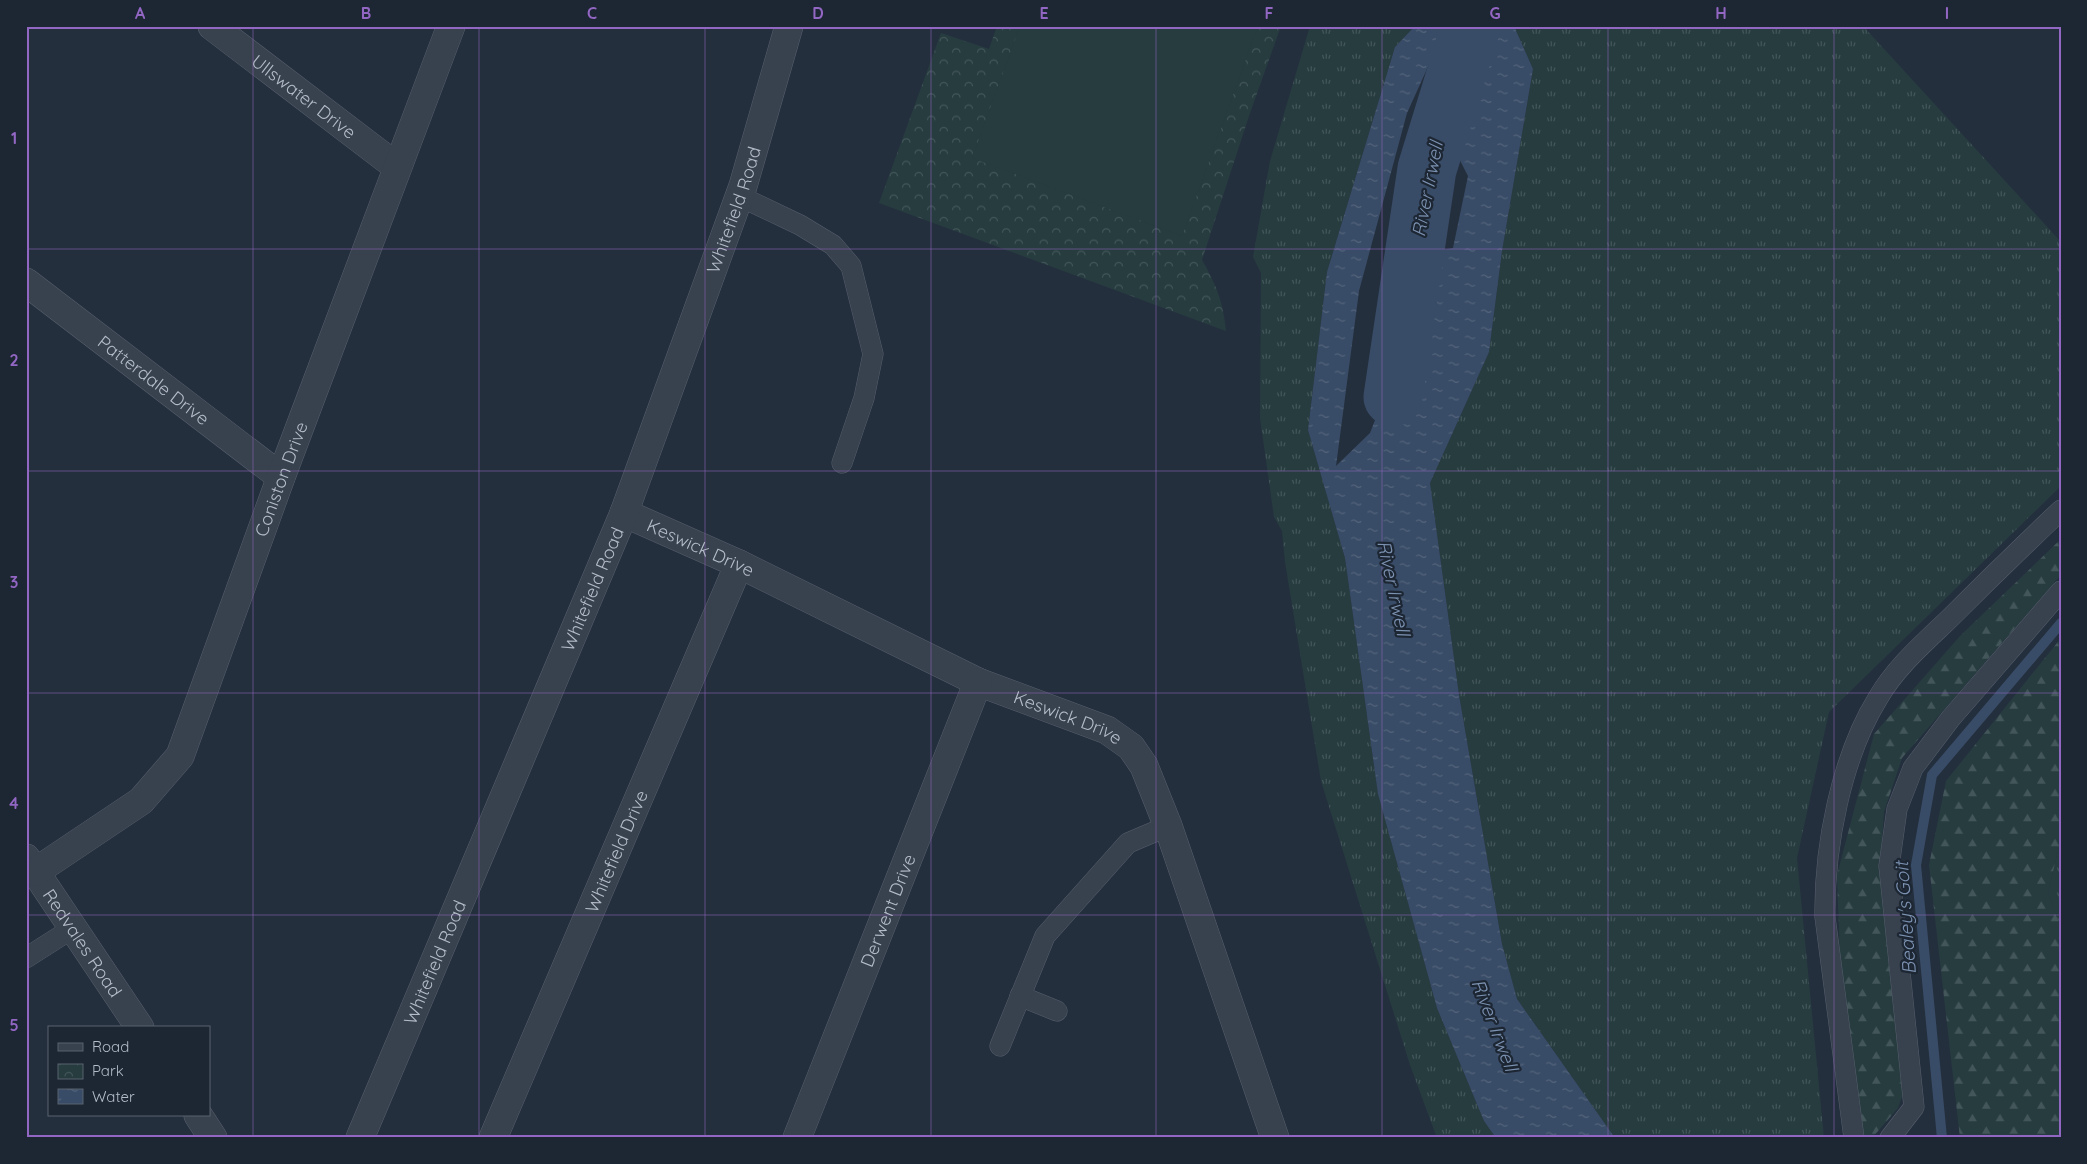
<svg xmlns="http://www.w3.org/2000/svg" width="2087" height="1164" viewBox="0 0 2087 1164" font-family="Quicksand,sans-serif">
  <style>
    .grass { fill: url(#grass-tufts) }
    .forest { fill: url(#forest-firs) }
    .park { fill: url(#park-crowns) }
    .pitch { fill: #263c3f }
    .water { fill: url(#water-ripples) }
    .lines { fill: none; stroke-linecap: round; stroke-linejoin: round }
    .stream { stroke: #394c67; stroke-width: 10 }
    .river { stroke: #394c67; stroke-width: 59 }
    .service-casing { stroke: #565f6c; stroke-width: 21 }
    .minor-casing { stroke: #565f6c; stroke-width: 29 }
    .service { stroke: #38414e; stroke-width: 20 }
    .minor { stroke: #38414e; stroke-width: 28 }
    .grid { fill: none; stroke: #9266c3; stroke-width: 1; stroke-opacity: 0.55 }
    .labels { text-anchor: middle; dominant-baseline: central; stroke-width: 4.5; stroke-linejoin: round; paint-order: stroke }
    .street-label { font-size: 18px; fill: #b4bcc9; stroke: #1d2633 }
    .water-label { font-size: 19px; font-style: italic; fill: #7c92b1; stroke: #1d2633 }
    .neatline { fill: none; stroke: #9266c3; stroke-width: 2 }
    .grid-label { font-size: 16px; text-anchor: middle; font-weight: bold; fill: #9266c3 }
  </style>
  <defs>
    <pattern id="grass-tufts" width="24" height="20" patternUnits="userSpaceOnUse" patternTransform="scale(1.25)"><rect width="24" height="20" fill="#263c3f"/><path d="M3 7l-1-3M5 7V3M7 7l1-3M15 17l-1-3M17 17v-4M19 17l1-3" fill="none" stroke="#435659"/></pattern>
    <pattern id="forest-firs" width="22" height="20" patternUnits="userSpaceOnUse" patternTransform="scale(1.25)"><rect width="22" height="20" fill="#263c3f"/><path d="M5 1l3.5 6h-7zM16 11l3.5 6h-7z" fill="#435659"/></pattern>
    <pattern id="park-crowns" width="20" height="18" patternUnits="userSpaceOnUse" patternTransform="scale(1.25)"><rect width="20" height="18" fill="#263c3f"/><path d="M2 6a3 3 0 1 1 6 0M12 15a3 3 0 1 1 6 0" fill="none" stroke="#435659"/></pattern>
    <pattern id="water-ripples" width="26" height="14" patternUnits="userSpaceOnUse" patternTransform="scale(1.25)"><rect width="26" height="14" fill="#394c67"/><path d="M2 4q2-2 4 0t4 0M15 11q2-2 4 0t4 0" fill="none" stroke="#53647b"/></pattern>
  </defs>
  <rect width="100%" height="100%" fill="#242f3e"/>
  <g class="grass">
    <polygon points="1310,26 1415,26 1395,47 1327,272 1308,430 1345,558 1378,794 1437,1008 1484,1121 1496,1138 1437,1138 1410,1065 1321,781 1285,562 1282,531 1274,517 1260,418 1261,273 1253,257 1270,161"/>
    <polygon points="1514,26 1863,26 2061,242 2061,486 1829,712 1797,858 1824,1138 1615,1138 1517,999 1502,944 1459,695 1430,483 1489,352 1502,251 1533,69"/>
    <polygon points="2061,838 2061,928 2048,893"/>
  </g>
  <g class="forest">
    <polygon points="2061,539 2061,575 1902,758 1884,812 1880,868 1907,1082 1898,1108 1872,1138 1862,1138 1841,989 1837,875 1874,734 1960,636"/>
    <polygon points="2061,638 2061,838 2048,893 2061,928 2061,1138 1960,1138 1929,865 1946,781"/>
  </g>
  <path class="park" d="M997,26H1281L1250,113L1202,260C1217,286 1223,302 1226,331L879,203L941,33L989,49Z"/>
  <polygon class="pitch" points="1020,26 1258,26 1182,236 972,158"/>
  <polygon class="water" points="1415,26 1449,26 1446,27 1407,113 1359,291 1336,466 1370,433 1384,397 1394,338 1415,296 1426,253 1453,248 1468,176 1447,135 1443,81 1468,56 1461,26 1514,26 1533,69 1502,251 1489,352 1430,483 1459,695 1502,944 1517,999 1615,1138 1496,1138 1484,1121 1437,1008 1378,794 1345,558 1308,430 1327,272 1395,47"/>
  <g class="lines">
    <polyline class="stream" points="1942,1138 1916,865 1932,775 2061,623"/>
    <polyline class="river" points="1393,397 1427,169 1471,26"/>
    <g class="service-casing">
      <g id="service">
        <polyline points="739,196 800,225 833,245 851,266 873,354 864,398 842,463"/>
        <polyline points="26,958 73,928"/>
        <polyline points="1020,996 1057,1011"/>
        <polyline points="1000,1046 1045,936 1128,843 1168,826"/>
        <path d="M1854,1138L1825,917C1824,847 1841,758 1878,698C1896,667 1924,643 1949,619C1986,582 2023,546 2061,510"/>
        <polyline points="1890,1138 1914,1107 1889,866 1897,809 1913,768 1951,718 2061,591"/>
      </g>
    </g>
    <g class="minor-casing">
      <g id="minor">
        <path id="s1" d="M212,26L397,167"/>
        <path id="s2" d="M26,282L281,477"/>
        <path id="s3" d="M624,513L739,564L978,682L1107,730L1131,747L1144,766L1168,826L1275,1138"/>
        <path id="s4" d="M26,858L140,1028"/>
        <path id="s5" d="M35,872L141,801L180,756L281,477L451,26"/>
        <polyline points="198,1115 213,1138"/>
        <path id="s6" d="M360,1138L624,513L743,186L789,26"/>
        <path id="s7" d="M493,1138L739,564"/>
        <path id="s8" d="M797,1138L978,682"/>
      </g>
    </g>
    <use href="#service" class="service"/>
    <use href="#minor" class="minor"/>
  </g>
  <path class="grid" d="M253,26V1138M479,26V1138M705,26V1138M931,26V1138M1156,26V1138M1382,26V1138M1608,26V1138M1834,26V1138M26,249H2061M26,471H2061M26,693H2061M26,915H2061"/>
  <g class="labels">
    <g class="street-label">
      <text stroke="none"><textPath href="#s1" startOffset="116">Ullswater Drive</textPath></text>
      <text stroke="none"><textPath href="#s6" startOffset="1001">Whitefield Road</textPath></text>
      <text stroke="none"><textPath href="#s2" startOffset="161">Patterdale Drive</textPath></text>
      <text stroke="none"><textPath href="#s5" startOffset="482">Coniston Drive</textPath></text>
      <text stroke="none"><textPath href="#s3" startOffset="84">Keswick Drive</textPath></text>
      <text stroke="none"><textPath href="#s6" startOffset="596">Whitefield Road</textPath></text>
      <text stroke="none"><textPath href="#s3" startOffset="489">Keswick Drive</textPath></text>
      <text stroke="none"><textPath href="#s7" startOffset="312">Whitefield Drive</textPath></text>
      <text stroke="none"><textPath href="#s8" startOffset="245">Derwent Drive</textPath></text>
      <text stroke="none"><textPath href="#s4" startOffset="102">Redvales Road</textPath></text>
      <text stroke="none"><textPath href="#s6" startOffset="191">Whitefield Road</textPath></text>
    </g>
    <g class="water-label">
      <text transform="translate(1427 189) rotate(-79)">River Irwell</text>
      <text transform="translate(1394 588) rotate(78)">River Irwell</text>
      <text transform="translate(1905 918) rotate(-94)">Bealey's Goit</text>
      <text transform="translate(1495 1025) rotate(69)">River Irwell</text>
    </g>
  </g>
  <rect width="2087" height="1164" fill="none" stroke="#1d2633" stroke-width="55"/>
  <rect x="48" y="1026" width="162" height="90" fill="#1d2633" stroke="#59626f"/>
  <rect x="58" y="1043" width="25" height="8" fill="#38414e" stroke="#59626f"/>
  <text x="92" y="1052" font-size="15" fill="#b4bcc9">Road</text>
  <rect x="58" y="1064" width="25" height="15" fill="url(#park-crowns)" stroke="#59626f"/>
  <text x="92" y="1076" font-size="15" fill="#b4bcc9">Park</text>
  <rect x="58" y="1089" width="25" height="15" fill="url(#water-ripples)" stroke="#59626f"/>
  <text x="92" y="1102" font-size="15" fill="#b4bcc9">Water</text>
  <rect x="28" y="28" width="2032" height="1108" class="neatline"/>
  <g class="grid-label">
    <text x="140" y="19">A</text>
    <text x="366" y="19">B</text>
    <text x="592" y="19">C</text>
    <text x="818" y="19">D</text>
    <text x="1044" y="19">E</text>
    <text x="1269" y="19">F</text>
    <text x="1495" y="19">G</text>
    <text x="1721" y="19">H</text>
    <text x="1947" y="19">I</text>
    <text x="14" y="144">1</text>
    <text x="14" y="366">2</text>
    <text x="14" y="588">3</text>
    <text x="14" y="809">4</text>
    <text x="14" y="1031">5</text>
  </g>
</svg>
